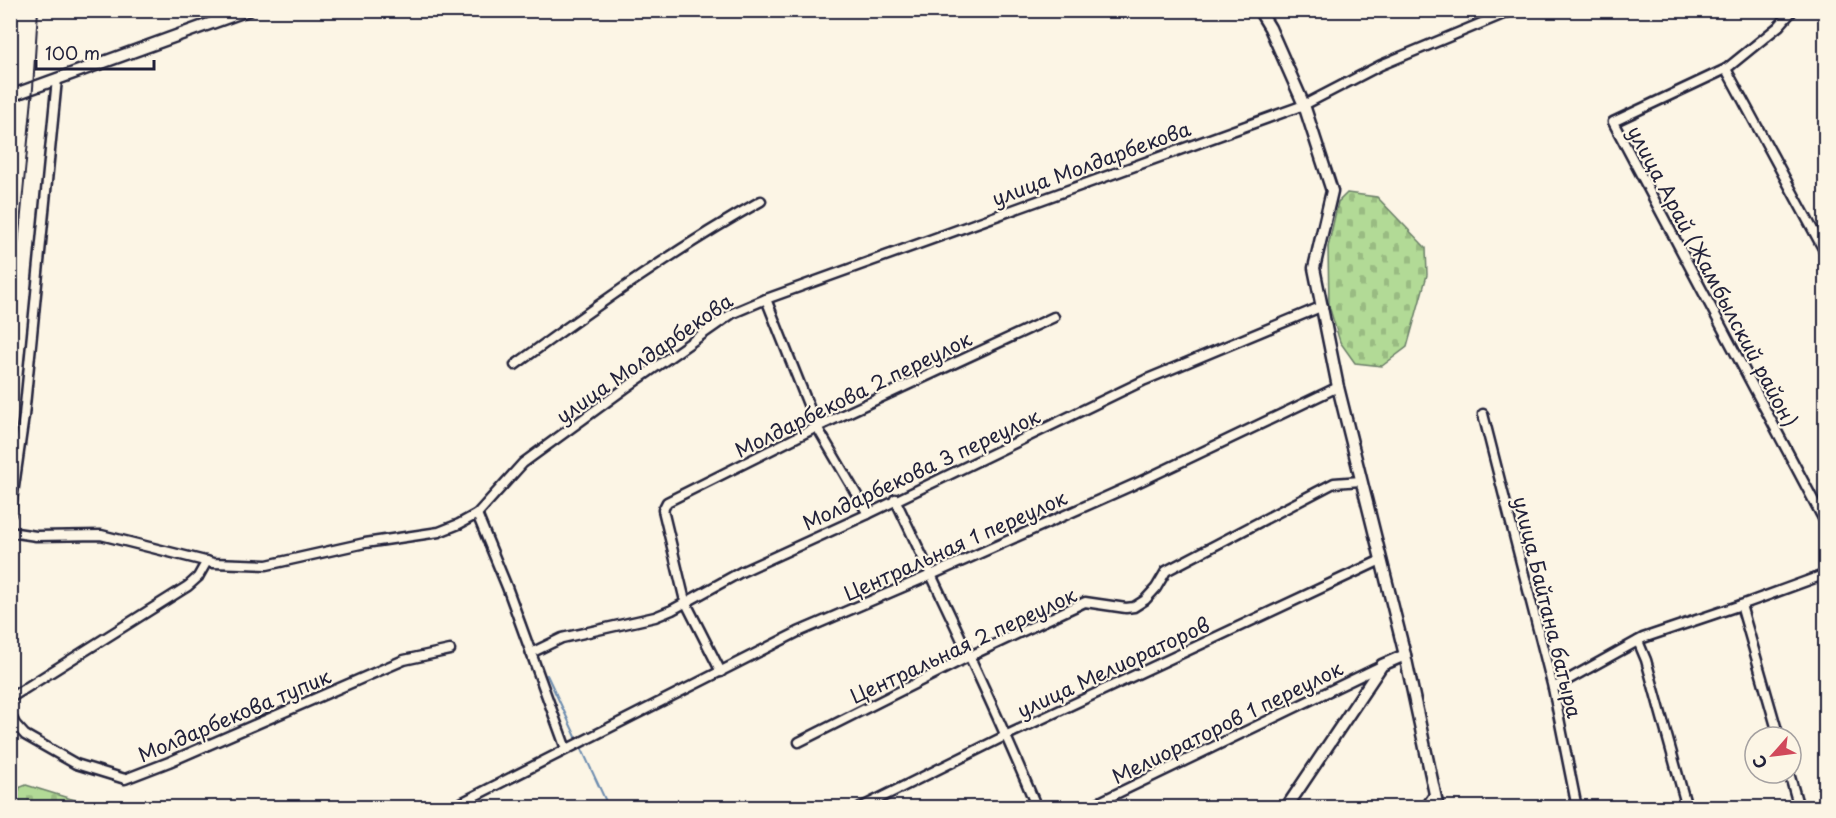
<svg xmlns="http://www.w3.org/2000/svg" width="1836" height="818" viewBox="0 0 1836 818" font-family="'Playpen Sans',sans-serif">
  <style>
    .cemetery { fill: url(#cemetery-stones); stroke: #6a7e68; stroke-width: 1.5 }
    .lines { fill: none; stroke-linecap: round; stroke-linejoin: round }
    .stream { stroke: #6d8caf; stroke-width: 2 }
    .minor-casing { stroke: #22223b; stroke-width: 13 }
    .tertiary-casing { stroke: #22223b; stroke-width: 15 }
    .minor { stroke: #fcf5e5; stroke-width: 8 }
    .tertiary { stroke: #fcf5e5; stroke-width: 10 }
    .rail { stroke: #22223b; stroke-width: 2 }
    .labels { text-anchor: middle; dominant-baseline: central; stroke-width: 4.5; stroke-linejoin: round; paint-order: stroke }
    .street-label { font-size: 20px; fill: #22223b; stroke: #fcf5e5 }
  </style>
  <defs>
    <pattern id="cemetery-stones" width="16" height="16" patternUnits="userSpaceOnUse" patternTransform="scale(1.5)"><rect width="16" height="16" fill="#b2da96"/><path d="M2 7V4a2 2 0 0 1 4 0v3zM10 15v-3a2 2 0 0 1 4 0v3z" fill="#99bb82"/></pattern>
  </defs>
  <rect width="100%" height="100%" fill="#fcf5e5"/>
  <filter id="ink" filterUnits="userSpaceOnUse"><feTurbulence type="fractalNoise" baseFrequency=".0167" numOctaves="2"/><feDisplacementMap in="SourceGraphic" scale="12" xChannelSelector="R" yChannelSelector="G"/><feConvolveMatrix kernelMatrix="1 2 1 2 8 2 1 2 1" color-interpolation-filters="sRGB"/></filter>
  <g filter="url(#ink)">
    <g class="cemetery">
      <polygon points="1347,193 1377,197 1426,248 1427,275 1407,347 1382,366 1355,363 1340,342 1329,306 1328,247 1338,202"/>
      <polygon points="26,785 91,805 100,807 11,807 11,791"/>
    </g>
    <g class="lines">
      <g class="stream">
        <polyline points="547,675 577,739"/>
        <polyline points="580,745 609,808"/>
      </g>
      <g class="minor-casing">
        <g id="minor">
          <polyline points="1793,10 1779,26 1726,69 1826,254"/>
          <polyline points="1726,69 1613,122 1826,524"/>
          <polyline points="766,299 817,427 868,514"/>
          <path d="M515,365C595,307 675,249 761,201"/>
          <polyline points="1483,414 1553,688 1577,808"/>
          <path d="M895,499C944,602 993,703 1037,808"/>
          <polyline points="477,514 507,587 566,749"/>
          <polyline points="10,515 24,416 57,79"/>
          <polyline points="10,532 36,536 101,535 213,563 267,565 365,543 439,532 459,524 477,514 523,463 627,387 733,313 766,299 1304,105 1381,65 1513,10"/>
          <polyline points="1741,605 1779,737"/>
          <polyline points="1638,641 1646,660 1687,808"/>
          <polyline points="531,653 562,638 655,617 672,610 741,572 868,514 1145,380 1323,306"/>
          <polyline points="721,672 685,601 663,510 667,502 817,427 1054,317"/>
          <polyline points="1553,688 1643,638 1741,605 1826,574"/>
          <polyline points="10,698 188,586 198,577 207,561"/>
          <polyline points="10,714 15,724 25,735 76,764 125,779 169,762 404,660 450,650"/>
          <polyline points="799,742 970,656 1085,602 1126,608 1134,607 1145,600 1156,588 1166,571 1334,483 1361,481"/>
          <polyline points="1789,773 1799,808"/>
          <polyline points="451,808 798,632 931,575 1135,484 1338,387"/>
          <polyline points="860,808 1007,735 1381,560"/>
          <polyline points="1087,808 1381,666"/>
          <polyline points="1425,808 1434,795"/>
        </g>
      </g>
      <g class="tertiary-casing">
        <g id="tertiary">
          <polyline points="1259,10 1270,28 1304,105 1332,191 1314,268 1338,387 1405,655 1438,808"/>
          <polyline points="10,96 248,10"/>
          <polyline points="1286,808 1382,665 1405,655"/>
        </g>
      </g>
      <use href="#minor" class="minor"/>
      <use href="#tertiary" class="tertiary"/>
      <polyline class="rail" points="10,329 33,88 38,10"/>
    </g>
  </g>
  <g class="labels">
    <g class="street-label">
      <text transform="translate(1091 163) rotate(-20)">улица Молдарбекова</text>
      <text transform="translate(1713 276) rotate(62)">улица Арай (Жамбылский район)</text>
      <text transform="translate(644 358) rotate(-35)">улица Молдарбекова</text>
      <text transform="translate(853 394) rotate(-26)">Молдарбекова 2 переулок</text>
      <text transform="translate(921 469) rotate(-25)">Молдарбекова 3 переулок</text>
      <text transform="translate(955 545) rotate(-24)">Центральная 1 переулок</text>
      <text transform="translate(1548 607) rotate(76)">улица Байтана батыра</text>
      <text transform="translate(963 645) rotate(-25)">Центральная 2 переулок</text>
      <text transform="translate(1113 667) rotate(-25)">улица Мелиораторов</text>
      <text transform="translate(234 715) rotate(-23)">Молдарбекова тупик</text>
      <text transform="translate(1227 722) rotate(-26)">Мелиораторов 1 переулок</text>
    </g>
  </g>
  <rect width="1836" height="818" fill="none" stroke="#fcf5e5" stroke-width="36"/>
  <rect x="18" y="18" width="1800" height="782" fill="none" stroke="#22223b" stroke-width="2" filter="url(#ink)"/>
  <g transform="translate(1773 755) rotate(242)"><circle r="28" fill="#fcf5e5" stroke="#a5a1a1" stroke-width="1.5"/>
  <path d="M0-4.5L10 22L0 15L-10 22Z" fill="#d1495b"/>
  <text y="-9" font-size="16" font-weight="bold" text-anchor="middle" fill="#22223b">С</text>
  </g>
  <path d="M36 60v9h118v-9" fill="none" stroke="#22223b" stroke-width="3"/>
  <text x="45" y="60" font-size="18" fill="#22223b" stroke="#fcf5e5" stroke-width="4.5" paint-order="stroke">100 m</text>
</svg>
